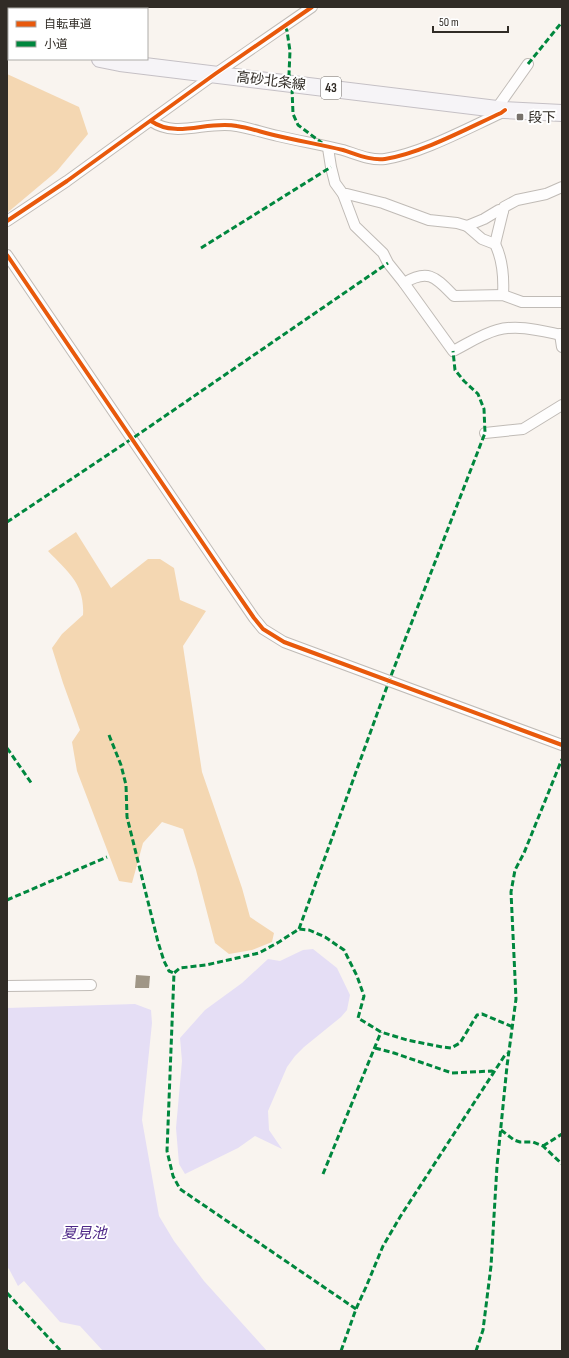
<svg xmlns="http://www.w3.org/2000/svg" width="569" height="1358" viewBox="0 0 569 1358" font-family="'Sofia Sans Condensed','Noto Sans JP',sans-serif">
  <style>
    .green { fill: #f4d7b2 }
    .water { fill: #e5def5 }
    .building { fill: #a09686 }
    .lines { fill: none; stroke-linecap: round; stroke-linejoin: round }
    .minor-casing { stroke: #c0bbb6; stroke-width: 12 }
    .primary-casing { stroke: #c5c0c5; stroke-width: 18 }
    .minor { stroke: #fefdfd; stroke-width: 10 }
    .primary { stroke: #f6f4f7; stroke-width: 16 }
    .quiet { stroke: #00873e; stroke-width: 3; stroke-dasharray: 6 3; stroke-linecap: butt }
    .cycleway-casing { stroke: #fff; stroke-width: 6 }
    .cycleway { stroke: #e8590c; stroke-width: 4 }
    .poi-dot { fill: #77726c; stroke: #fff; stroke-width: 1.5 }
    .labels { text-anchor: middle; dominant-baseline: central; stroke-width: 4; stroke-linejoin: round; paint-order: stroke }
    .shield { fill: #fff; stroke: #6f6b67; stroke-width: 1 }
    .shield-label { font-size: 13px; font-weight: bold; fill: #312c26 }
    .street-label { font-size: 14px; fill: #312c26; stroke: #fff }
    .poi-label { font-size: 14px; fill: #312c26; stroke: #fff; text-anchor: start }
    .water-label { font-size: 15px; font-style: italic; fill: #4d2788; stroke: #fff }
  </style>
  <rect width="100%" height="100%" fill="#f9f4ef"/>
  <g class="green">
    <polygon points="7,74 79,107 88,134 57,171 7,213"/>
    <path d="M76,532L111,588L148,559H160L174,568L180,600L206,611L183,646L202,772L242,888L250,917L274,933L272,942L252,950L229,954L215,943L196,870L183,829L162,822L143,843L132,883L119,881L77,771L72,742L80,730L63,683L52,648L62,634L83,615C85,584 68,572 48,551Z"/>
  </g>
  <g class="water">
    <polygon points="313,949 337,968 350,995 347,1010 341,1017 304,1047 295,1056 287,1067 268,1111 269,1130 282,1149 255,1136 238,1148 185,1174 179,1164 176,1128 182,1061 180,1038 205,1010 242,983 268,959 280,961 303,950"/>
    <polygon points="135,1004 151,1010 152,1023 142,1120 159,1216 174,1241 204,1281 267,1351 103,1351 80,1326 60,1322 24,1281 18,1286 9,1269 7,1267 7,1008"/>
  </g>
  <polygon class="building" points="136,975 150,976 149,988 135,988"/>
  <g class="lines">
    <g class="minor-casing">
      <g id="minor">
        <polyline points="119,7 119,9"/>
        <polyline points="497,108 528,64"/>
        <path d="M151,121C177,139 207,120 237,126C250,128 264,133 278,136C300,141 322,145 343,150C356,154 371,161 385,159C422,153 466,129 501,113L505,110"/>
        <path d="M328,148L331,167L335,183L343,194L355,226L383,253L388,263L404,283L453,351C467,344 482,334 497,330C518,324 542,331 562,335"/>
        <polyline points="343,194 347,194 383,203 429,220 457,223 467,226 484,219 499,210 503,211"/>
        <polyline points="7,221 67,181 215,74 312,7"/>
        <path d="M467,226L482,239L495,244C503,260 504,277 503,295"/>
        <polyline points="495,244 504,207 517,200 546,194 562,187"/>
        <polyline points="7,255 221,570 254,618 263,629 284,642 562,745"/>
        <path d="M404,283C429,268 436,278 454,296L503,295L522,302H562"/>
        <polyline points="560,334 562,347"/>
        <polyline points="485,433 523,429 562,405"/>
        <polyline points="7,986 91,985"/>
      </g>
    </g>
    <g class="primary-casing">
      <g id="primary">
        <polyline points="7,36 9,37"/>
        <polyline points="100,59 120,63 505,110 562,113"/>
      </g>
    </g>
    <use href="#minor" class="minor"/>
    <use href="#primary" class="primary"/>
    <g class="quiet">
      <polyline points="285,26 287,31 290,51 289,74 292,89 293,114 298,125 322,143"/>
      <polyline points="528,64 562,22"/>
      <polyline points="201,248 331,167"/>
      <polyline points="7,522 133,438 388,263"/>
      <polyline points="109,735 121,765 126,785 127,817 158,942 164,961 169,971 174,973"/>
      <polyline points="7,748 32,784"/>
      <polyline points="7,900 107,857"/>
      <polyline points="299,929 389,681 485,433 484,409 478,394 464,381 455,370 453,351"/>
      <polyline points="375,1048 394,1053 452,1073 492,1071 493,1072"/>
      <polyline points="501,1130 514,1140 520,1142 533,1142 543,1146 562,1164"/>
      <polyline points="543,1146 562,1134"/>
      <polyline points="323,1174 381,1032"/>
      <polyline points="7,1293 61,1351"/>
      <polyline points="356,1309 180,1189 173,1176 167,1151 174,973 180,968 206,965 259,953 279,942 299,929 309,930 325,937 344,950 357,976 364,996 358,1018 381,1032 407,1040 442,1047 451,1048 460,1043 477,1015 482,1014 513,1027"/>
      <polyline points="7,1350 8,1351"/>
      <polyline points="341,1351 356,1309 366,1287 383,1246 400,1217 505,1055 509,1053"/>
      <polyline points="476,1351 483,1330 491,1266 497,1166 507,1066 516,999 511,892 515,870 524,853 562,759"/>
    </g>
    <g class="cycleway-casing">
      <g id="cycleway">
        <path d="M151,121C177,139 207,120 237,126C250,128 264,133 278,136C300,141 322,145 343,150C356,154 371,161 385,159C422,153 466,129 501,113L505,110"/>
        <polyline points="7,221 67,181 215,74 312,7"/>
        <polyline points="7,255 221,570 254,618 263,629 284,642 562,745"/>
      </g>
    </g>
    <use href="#cycleway" class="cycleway"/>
  </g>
  <rect class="poi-dot" x="516" y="113" width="8" height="8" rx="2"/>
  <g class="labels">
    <rect class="shield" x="321" y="77" width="20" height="22" rx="3"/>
    <g class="shield-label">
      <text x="331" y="88">43</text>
    </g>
    <g class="street-label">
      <text transform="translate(271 81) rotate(7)">高砂北条線</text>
    </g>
    <g class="poi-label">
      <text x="528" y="117">段下</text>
    </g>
    <g class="water-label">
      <text x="84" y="1233">夏見池</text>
    </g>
  </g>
  <rect width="569" height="1358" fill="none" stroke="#312c26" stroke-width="16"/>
  <rect x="8" y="8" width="140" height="52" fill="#ffffff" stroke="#adaba8"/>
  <rect x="16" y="21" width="20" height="6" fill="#e8590c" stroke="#adaba8"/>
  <text x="44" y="28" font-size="12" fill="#312c26">自転車道</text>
  <rect x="16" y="41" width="20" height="6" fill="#00873e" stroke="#adaba8"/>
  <text x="44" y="48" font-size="12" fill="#312c26">小道</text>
  <path d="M433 26v6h75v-6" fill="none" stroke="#312c26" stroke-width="2"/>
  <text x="439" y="26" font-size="12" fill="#312c26" stroke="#ffffff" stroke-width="3" paint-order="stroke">50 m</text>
</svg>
